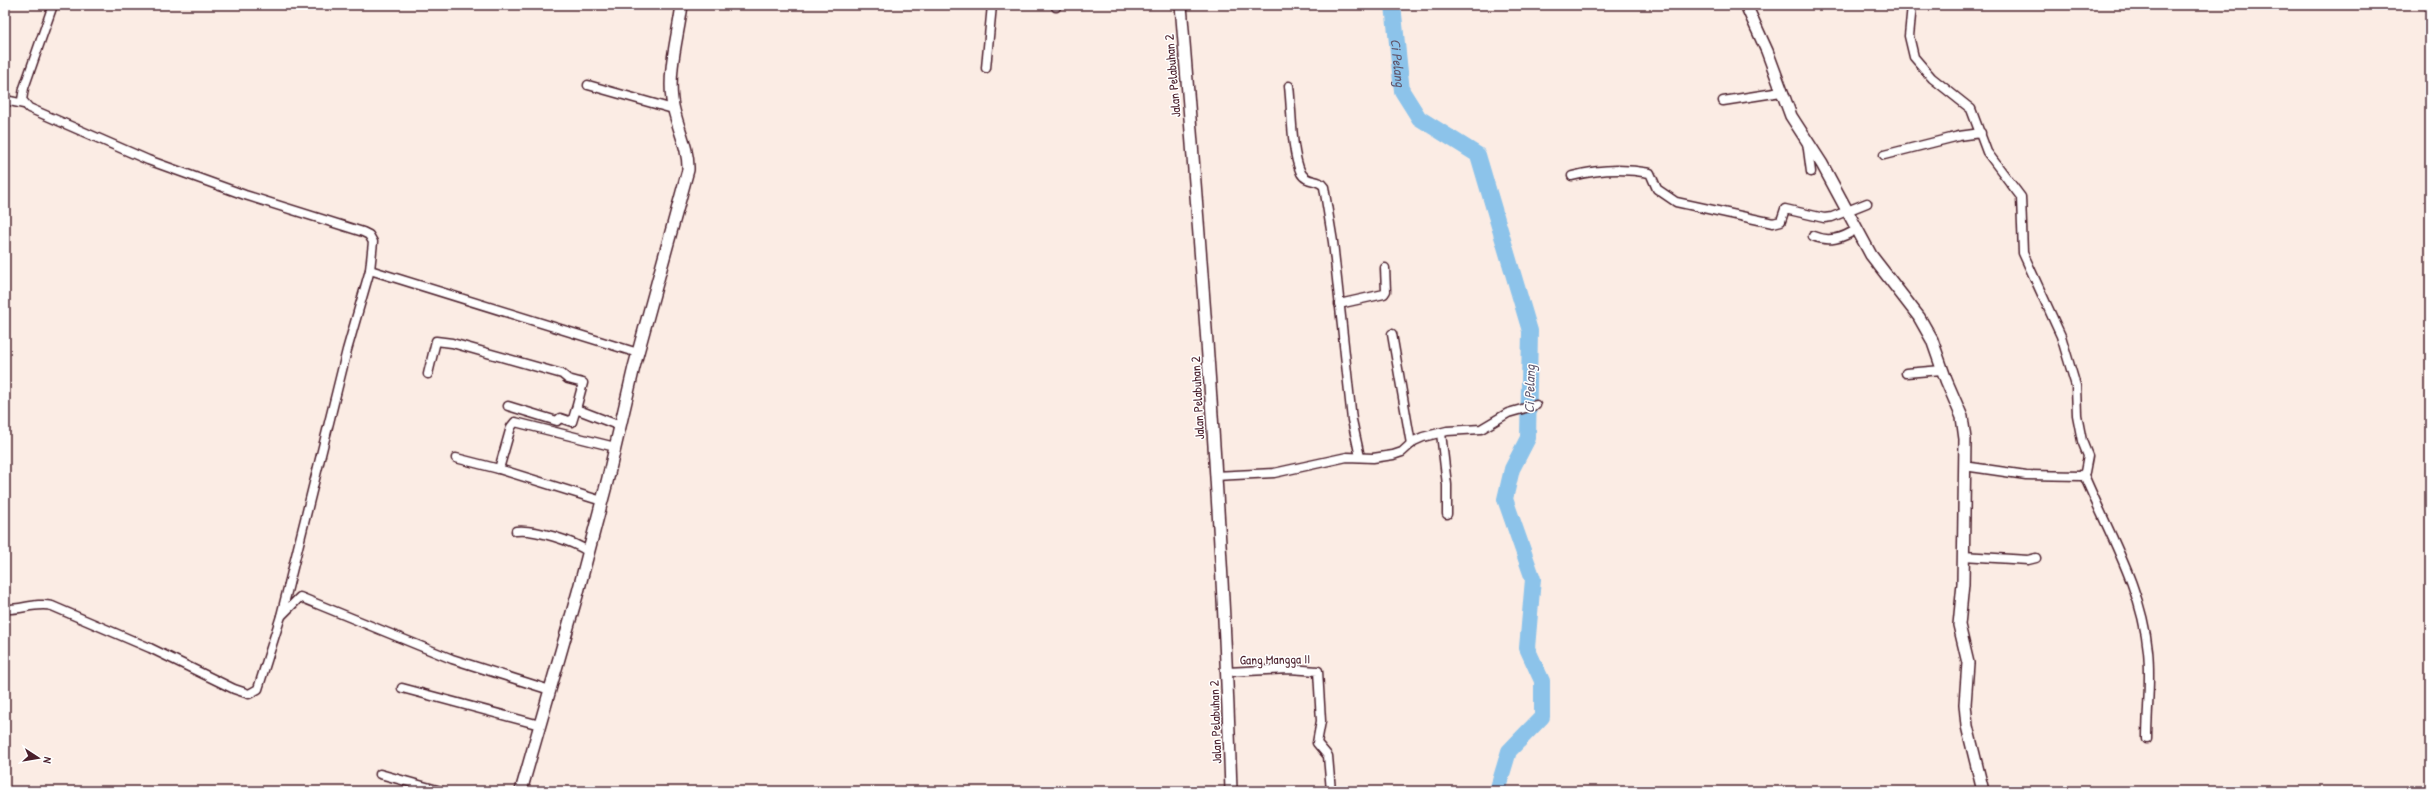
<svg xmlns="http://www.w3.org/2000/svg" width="2435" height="796" viewBox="0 0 2435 796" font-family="'Patrick Hand',sans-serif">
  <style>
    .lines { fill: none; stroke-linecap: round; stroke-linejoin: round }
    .river { stroke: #8cc3ea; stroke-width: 16 }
    .street-casing { stroke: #4a1f2b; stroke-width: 11 }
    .secondary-casing { stroke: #4a1f2b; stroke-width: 14 }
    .street { stroke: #fff; stroke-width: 8 }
    .secondary { stroke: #fff; stroke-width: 11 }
    .labels { text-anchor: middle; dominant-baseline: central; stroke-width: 3; stroke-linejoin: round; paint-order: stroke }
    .street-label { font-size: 13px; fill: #4a1f2b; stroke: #fff }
    .water-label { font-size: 14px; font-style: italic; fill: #61586e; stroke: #fff }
  </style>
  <rect width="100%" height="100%" fill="#fbece4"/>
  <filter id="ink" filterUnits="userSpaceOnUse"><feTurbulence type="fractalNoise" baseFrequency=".025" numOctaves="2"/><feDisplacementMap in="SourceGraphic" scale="8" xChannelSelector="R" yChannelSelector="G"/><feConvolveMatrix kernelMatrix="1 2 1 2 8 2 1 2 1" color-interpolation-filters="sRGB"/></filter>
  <g filter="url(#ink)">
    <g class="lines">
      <path class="river" id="s1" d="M1393,5L1402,91L1419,118L1478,155L1530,331L1528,438L1512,469L1505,499L1533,579L1527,648L1542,681V717L1509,751L1497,791"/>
      <g class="street-casing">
        <g id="street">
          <polyline points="53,5 24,88 22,100 29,108 148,160 245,195 363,232 369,235 373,242 370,270 347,350 281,616 300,597 452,659 550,690"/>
          <polyline points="1912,5 1909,36 1914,57 1932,78 1971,109 1987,152 2021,197 2023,253 2061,336 2076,386 2077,415 2082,441 2088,456 2085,472 2081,476 2026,475 1964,466"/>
          <polyline points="1056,7 1056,5"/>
          <polyline points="986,68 992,5"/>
          <polyline points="588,85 673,109"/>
          <path d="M1289,86C1292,111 1291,151 1301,173C1307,184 1319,178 1324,187L1333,242L1352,420L1360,457"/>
          <polyline points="5,100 24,104"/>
          <polyline points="1723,101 1781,92"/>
          <polyline points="1807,142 1811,172"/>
          <polyline points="1884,155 1959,136 1981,133"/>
          <path d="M1572,176C1599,169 1623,168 1650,173L1657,189L1676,202L1773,223L1781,221L1785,209L1824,218L1832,217L1867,203"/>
          <path d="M1813,236C1829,243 1843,238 1857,229"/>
          <polyline points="370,270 638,353"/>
          <polyline points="1339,304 1384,294 1386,291 1385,268"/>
          <polyline points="1392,334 1411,444"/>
          <polyline points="1906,373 1942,370"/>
          <polyline points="428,374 436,341 452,343 562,374 568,379 583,383 576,409"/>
          <polyline points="508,406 557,421 560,418 572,422 576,409 620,426"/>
          <polyline points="1441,433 1447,485 1447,514"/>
          <polyline points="456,458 499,469 602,501"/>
          <polyline points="499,469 511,427 515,422 615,447"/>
          <path d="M2084,475C2108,532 2142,588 2148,651C2151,680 2147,710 2147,739"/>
          <polyline points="1215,476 1274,473 1347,457 1373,458 1393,455 1402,452 1414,441 1423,437 1447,431 1481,429 1508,413 1536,405"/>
          <path d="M516,531C536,529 573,541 589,552"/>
          <polyline points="1963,556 2028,560 2036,558"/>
          <path d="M5,609C21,610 36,602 52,606L150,648L234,689L249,694L258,689L281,616"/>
          <polyline points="1227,672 1289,669 1318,671 1321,721 1317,743 1328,756 1331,791"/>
          <polyline points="402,688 540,725"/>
          <polyline points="380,774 441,791"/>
        </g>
      </g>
      <g class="secondary-casing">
        <g id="secondary">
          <path d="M1181,5C1202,267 1223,529 1231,791"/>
          <polyline points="1746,5 1767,51 1791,116 1822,164 1871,255 1919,317 1932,340 1946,380 1962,417 1965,439 1963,584 1959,625 1968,663 1965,704 1967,726 1983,791"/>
          <path d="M521,791L578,592L607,482L634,367L688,170C689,146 675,124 672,100C668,69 678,36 682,5"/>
        </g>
      </g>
      <use href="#street" class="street"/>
      <use href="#secondary" class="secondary"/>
    </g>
  </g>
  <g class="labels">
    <g class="street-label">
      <text transform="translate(1172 76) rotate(-95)">Jalan Pelabuhan 2</text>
      <text transform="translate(1197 398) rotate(-93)">Jalan Pelabuhan 2</text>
      <text transform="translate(1275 659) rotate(-1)">Gang Mangga II</text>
      <text transform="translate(1215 722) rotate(-92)">Jalan Pelabuhan 2</text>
    </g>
    <g class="water-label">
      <text stroke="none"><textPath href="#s1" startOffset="58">Ci Pelang</textPath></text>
      <text transform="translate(1529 389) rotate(-89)">Ci Pelang</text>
    </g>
  </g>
  <rect width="2435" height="796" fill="none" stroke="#fff" stroke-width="20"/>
  <rect x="10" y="10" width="2415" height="776" fill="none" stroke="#4a1f2b" stroke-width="1.5" filter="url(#ink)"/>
  <g transform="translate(38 758) rotate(102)" stroke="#ffffff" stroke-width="3" paint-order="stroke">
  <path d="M0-3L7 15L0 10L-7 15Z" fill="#4a1f2b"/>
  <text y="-6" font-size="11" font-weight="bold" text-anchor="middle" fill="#4a1f2b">N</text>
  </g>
</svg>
